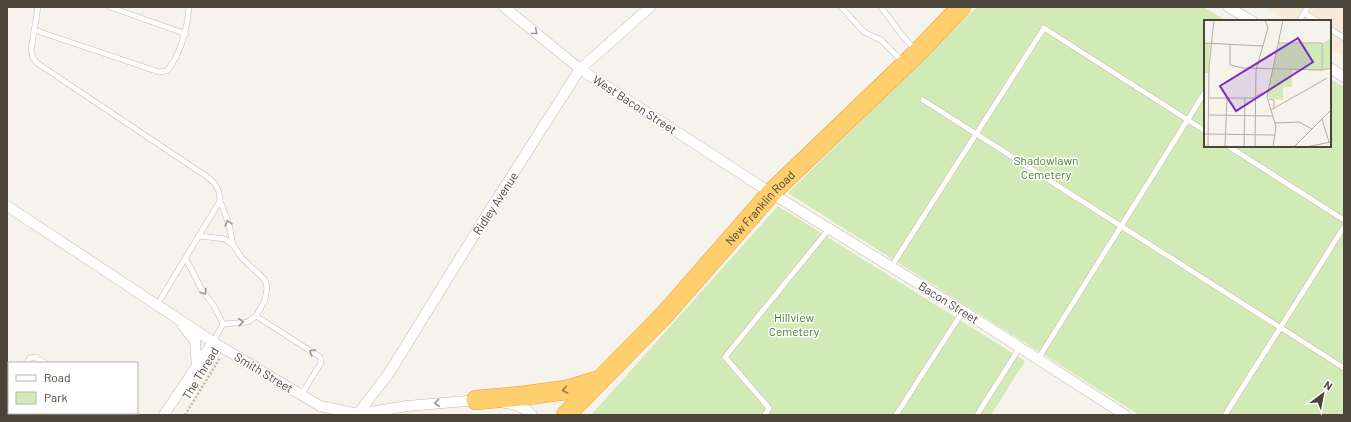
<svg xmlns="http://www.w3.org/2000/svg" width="1351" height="422" viewBox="0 0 1351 422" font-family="Barlow,sans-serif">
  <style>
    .commercial { fill: #f7ead8 }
    .green { fill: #d2eab5 }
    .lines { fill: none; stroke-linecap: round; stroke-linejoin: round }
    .lane-casing { stroke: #c2bbae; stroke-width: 6 }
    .street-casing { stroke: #c2bbae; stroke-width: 11 }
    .highway-casing { stroke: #e0a43c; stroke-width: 20 }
    .path { stroke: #c4b79f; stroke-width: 2.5; stroke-dasharray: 2 2; stroke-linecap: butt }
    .lane { stroke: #fff; stroke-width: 5 }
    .street { stroke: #fff; stroke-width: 10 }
    .highway { stroke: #ffcf6e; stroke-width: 19 }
    .oneway { stroke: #9c9892 }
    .oneway2 { stroke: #937c4e }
    .labels { text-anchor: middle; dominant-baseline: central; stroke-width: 3; stroke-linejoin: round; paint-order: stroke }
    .street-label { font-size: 12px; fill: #4b4439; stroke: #fff }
    .park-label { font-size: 12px; fill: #4a7f2a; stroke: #fff }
    .inset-road { fill: none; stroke: #b2ada4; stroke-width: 1 }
    .view { fill: #7b2cbf; fill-opacity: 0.15; stroke: #7b2cbf; stroke-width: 2 }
    .inset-edge { fill: none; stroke: #4b4439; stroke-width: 2 }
  </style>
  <rect width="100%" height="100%" fill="#f6f3ec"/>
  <polygon class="commercial" points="1266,7 1344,7 1344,57 1330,48 1330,21 1288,21"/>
  <g class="green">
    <polygon points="977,7 1203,7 1227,21 1205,21 1205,146 1330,146 1330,79 1344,87 1344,415 1139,415 788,193"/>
    <polygon points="778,206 1025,361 991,415 591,415"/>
  </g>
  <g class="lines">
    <g class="lane-casing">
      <g id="lane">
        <path d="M38,7L31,50L33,58L37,63L194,168C207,177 220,182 220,201L157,305"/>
        <polyline points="110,7 186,34"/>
        <polyline points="841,7 864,32 881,40 903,62"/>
        <polyline points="881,7 902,35 915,50"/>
        <polyline points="1304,13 1317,21"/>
        <polyline points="1299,21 1308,7"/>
        <polyline points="1330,29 1344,38"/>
        <path d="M34,30L159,72L167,71C181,53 187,30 189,7"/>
        <polyline points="923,100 1344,368"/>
        <polyline points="1228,146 1344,220"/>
        <polyline points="220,201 229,224 233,245"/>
        <polyline points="199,236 225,239 233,245 242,258 265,280 267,288 265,300 256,316 248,322 223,324 213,342"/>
        <polyline points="186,259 202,290 214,306 223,324"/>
        <polyline points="891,267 1044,28 1205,131"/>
        <polyline points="256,316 320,357 321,363 301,395"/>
        <polyline points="1038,359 1205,92"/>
        <polyline points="27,363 30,358 35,357 45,363"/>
        <polyline points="43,413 46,415"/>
        <polyline points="124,413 128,415"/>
        <polyline points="765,415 769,408 725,357 829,229"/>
        <polyline points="896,415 963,311"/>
        <polyline points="977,415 1020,347"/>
        <polyline points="1225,415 1344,227"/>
      </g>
    </g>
    <g class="street-casing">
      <g id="street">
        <polyline points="504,7 580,69 771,193 963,311 1125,415"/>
        <polyline points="1228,7 1252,21"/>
        <polyline points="1330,68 1344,77"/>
        <polyline points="7,206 213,342 320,406 358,414 407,406 479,400"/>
        <polyline points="183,326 195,341 197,366"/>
        <path d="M505,403C515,404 525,407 532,415"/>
        <polyline points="164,415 213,342"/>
        <polyline points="357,415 389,373 483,221 580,69 650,7"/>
      </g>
    </g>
    <g class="highway-casing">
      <g id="highway">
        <polyline points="476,400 521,396 566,390 599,380"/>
        <path id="s1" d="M566,415L667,312L771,193L917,53L961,7"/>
      </g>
    </g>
    <polyline class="path" points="185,415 220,358"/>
    <use href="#lane" class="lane"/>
    <use href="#street" class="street"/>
    <use href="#highway" class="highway"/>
  </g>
  <defs><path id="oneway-chevron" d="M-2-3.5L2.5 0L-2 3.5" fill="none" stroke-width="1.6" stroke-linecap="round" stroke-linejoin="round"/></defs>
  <g class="oneway">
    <use href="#oneway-chevron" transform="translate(535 32) rotate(39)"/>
    <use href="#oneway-chevron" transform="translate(228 223) rotate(-107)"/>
    <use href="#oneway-chevron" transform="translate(204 292) rotate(56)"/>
    <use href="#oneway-chevron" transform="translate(241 322) rotate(-6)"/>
    <use href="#oneway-chevron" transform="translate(312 352) rotate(-147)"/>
    <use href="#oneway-chevron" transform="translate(437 403) rotate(174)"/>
  </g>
  <use class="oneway2" href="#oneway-chevron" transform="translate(565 390) rotate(169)"/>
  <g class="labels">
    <g class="street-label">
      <text transform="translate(635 104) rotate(33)">West Bacon Street</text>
      <text transform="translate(495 203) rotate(-57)">Ridley Avenue</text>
      <text stroke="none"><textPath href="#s1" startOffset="284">New Franklin Road</textPath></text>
      <text transform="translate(949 302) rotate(32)">Bacon Street</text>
      <text transform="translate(264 372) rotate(31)">Smith Street</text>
      <text transform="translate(200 373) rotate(-59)">The Thread</text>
    </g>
    <g class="park-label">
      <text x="1046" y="160">Shadowlawn<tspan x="1046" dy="14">Cemetery</tspan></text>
      <text x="794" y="317">Hillview<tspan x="794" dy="14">Cemetery</tspan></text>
    </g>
  </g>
  <g transform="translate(1204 20)">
    <rect width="127" height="127" fill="#f6f3ec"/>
    <path d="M127,18V47L118,49V24ZM0,23L6,24L4,53H0ZM75,24H117V50L69,49ZM69,50H88V67H79V80L64,78Z" fill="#d2eab5"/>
    <path class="inset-road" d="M0,23L59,26M75,23H118M26,24V45L39,48L118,50L127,48M118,50V23M5,78H49L58,73M65,79L70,80V89M67,90L123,58M5,95L69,96M118,99L125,122M71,103L95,102L108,109M0,114L71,115M4,127L5,47L10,0M21,127L23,78M40,127L41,78M51,127L52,50L64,8L61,0M69,127L72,107L63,77L79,0M90,127L127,90M102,127L127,122"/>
    <path class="view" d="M94,18L109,42L32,91L16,66Z"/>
    <rect width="127" height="127" class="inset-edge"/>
  </g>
  <rect width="1351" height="422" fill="none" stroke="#4b4439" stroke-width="16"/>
  <rect x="8" y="362" width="130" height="52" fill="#ffffff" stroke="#b7b4b0"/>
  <rect x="16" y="375" width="20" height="6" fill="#ffffff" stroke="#b7b4b0"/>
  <text x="44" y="382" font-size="12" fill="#4b4439">Road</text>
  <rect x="16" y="392" width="20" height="12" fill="#d2eab5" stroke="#b7b4b0"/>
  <text x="44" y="402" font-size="12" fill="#4b4439">Park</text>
  <g transform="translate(1323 394) rotate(32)" stroke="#ffffff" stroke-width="3" paint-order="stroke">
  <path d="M0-3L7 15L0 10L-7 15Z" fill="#4b4439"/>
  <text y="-6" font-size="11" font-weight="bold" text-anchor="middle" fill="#4b4439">N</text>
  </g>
</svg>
